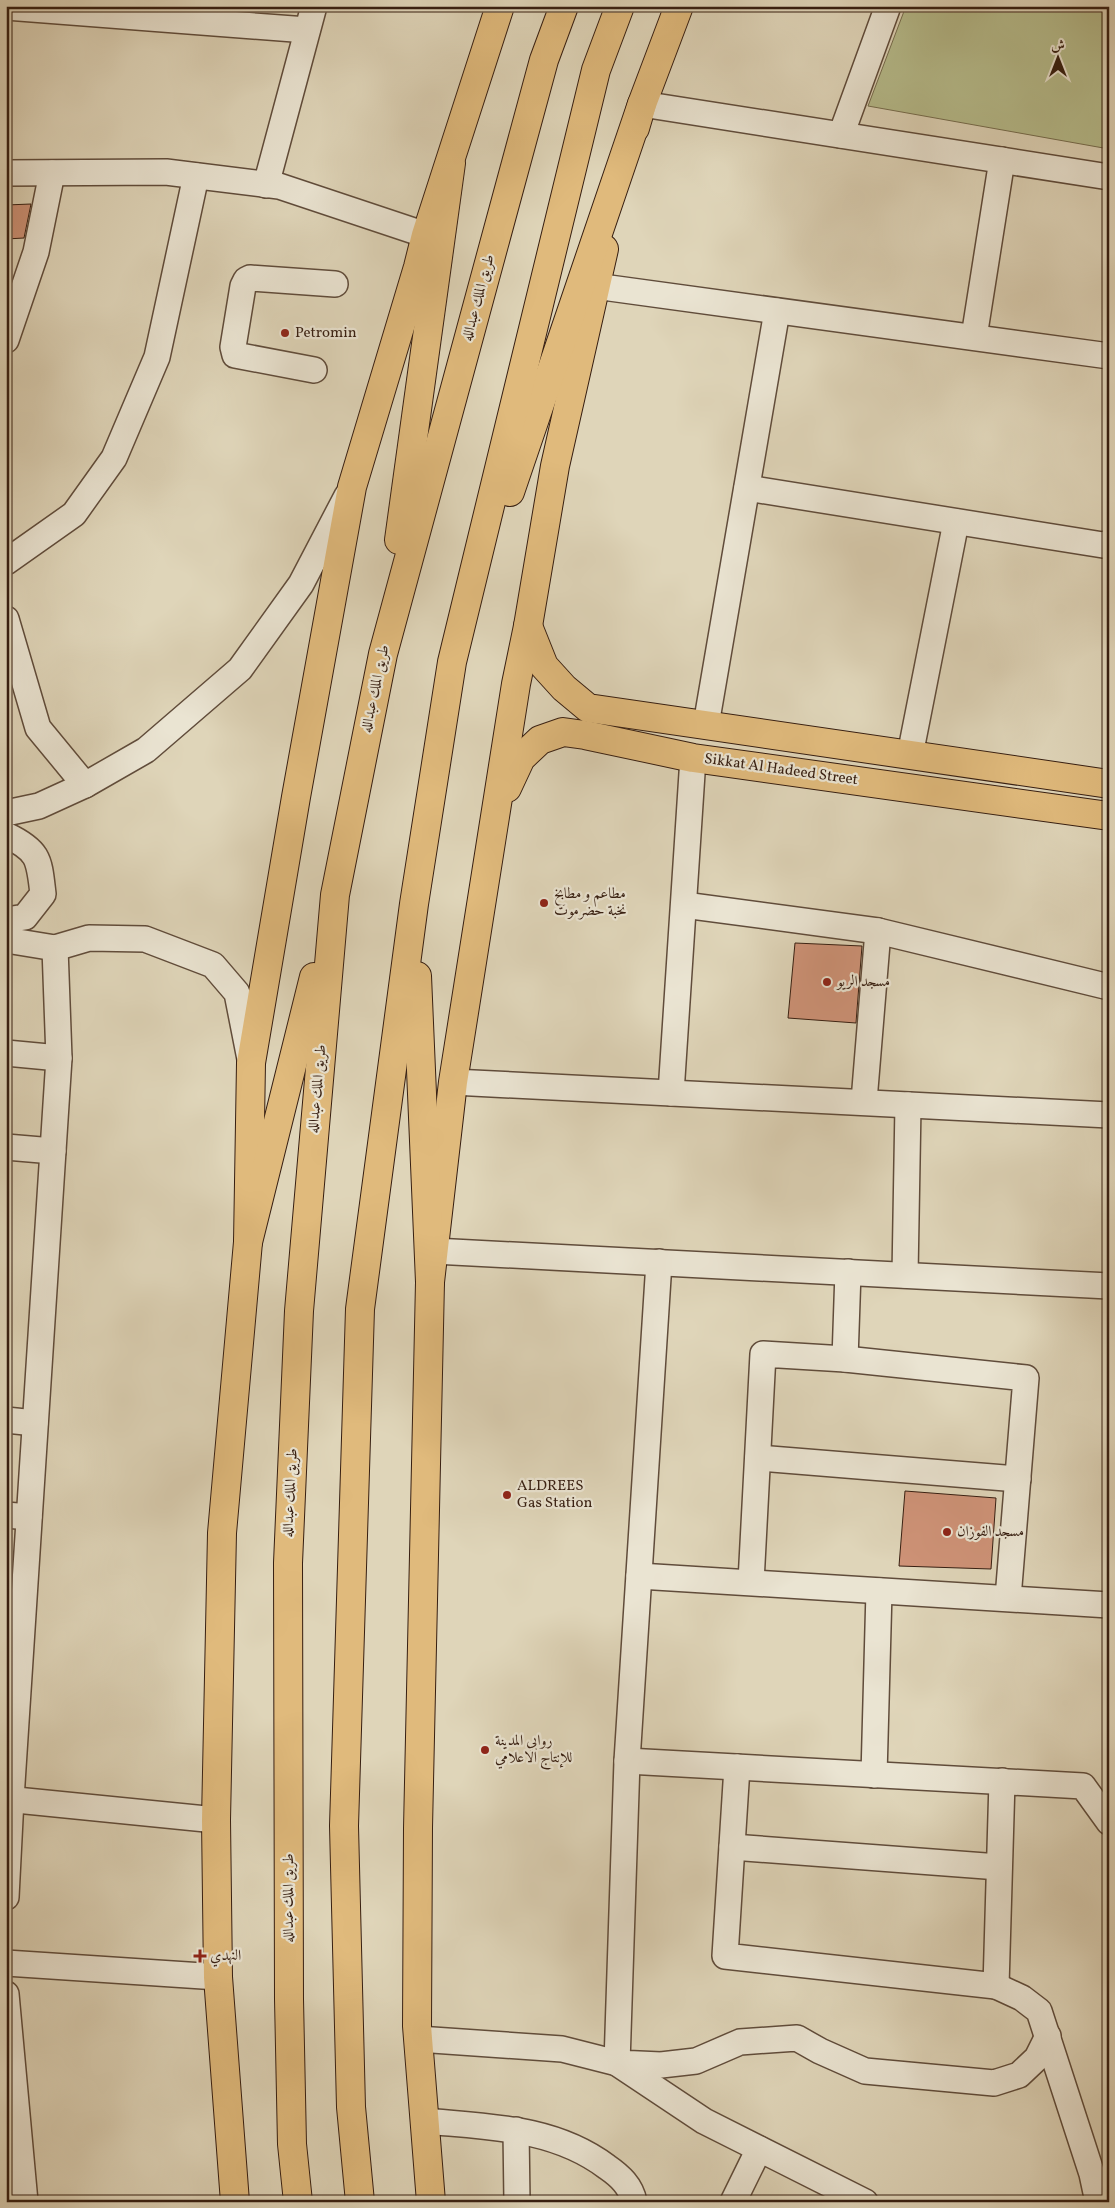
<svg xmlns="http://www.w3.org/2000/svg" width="1115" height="2208" viewBox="0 0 1115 2208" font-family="Vollkorn,Amiri,serif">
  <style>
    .green { fill: #b6bc8c; stroke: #766d4e }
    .building { fill: #cf9378; stroke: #361e11 }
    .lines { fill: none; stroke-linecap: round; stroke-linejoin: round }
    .minor-casing { stroke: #604c3b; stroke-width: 28 }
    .major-casing { stroke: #361e11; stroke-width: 30 }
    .highway-casing { stroke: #361e11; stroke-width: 30 }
    .minor { stroke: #eae4d2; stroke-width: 25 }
    .major { stroke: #e0ba7c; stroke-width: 28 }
    .highway { stroke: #e0ba7c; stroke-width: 28 }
    .poi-dot { fill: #8f2418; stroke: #eae4d2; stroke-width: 2 }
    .labels { text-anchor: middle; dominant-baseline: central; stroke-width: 4.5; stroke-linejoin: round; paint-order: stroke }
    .street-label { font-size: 15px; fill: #361e11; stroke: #eae4d2 }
    .poi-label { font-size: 15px; fill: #361e11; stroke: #eae4d2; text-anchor: start }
  </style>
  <rect width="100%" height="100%" fill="#dfd5b9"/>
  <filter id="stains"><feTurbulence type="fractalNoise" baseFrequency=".004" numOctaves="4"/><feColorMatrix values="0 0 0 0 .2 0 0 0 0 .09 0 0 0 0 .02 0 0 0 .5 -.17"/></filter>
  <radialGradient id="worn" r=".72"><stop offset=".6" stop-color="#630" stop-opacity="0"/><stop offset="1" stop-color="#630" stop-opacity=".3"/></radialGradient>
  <polygon class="green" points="906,6 1109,6 1109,149 868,106"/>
  <g class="building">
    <polygon points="31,204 24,238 6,239 6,205"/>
    <polygon points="795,943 862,946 856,1023 788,1018"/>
    <polygon points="905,1491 996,1498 991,1569 899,1566"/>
  </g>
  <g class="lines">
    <g class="minor-casing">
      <g id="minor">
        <polyline points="6,7 307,30"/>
        <polyline points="642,104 1109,177"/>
        <polyline points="841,135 888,6"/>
        <polyline points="6,173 166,172 279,186 426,235"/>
        <polyline points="266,185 314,6"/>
        <polyline points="595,286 1109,356"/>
        <polyline points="974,337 1002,160"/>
        <polyline points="6,340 36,252 52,173"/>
        <polyline points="314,370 235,355 233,347 243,286 246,280 250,278 335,284"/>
        <polyline points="747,488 1103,545 1109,543"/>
        <polyline points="6,562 74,514 114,458 157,357 196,176"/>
        <polyline points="6,619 38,728 85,785"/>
        <polyline points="706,725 777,311"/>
        <polyline points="910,755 956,522"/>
        <polyline points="6,813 39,806 85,785 146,750 240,669 301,584 347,496"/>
        <path d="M6,835C40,851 39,860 43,894L25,917L6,920"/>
        <polyline points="684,905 878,931 1109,987"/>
        <polyline points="6,940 55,948 89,938 145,939 213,965 237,993 250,1059"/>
        <polyline points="6,1053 59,1058"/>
        <polyline points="453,1082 1109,1115"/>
        <polyline points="671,1093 693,758"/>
        <polyline points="864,1101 878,931"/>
        <polyline points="6,1147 53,1151"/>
        <polyline points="434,1251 1109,1286"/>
        <polyline points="659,1262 627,1761 617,2063 661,2065 696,2061 740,2042 797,2038 820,2051 865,2071 994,2083 1019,2075 1037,2058 1048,2036"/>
        <polyline points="905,1275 908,1105"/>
        <polyline points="845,1359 848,1272"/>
        <polyline points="6,1420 35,1423"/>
        <polyline points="758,1458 1018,1479"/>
        <polyline points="6,1515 29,1517"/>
        <polyline points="639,1576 1109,1605"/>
        <polyline points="751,1582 763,1354 845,1359 1026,1378 1008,1598"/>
        <polyline points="627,1761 1083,1786 1109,1822"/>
        <polyline points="737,1767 725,1956 996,1986 1002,1781"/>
        <polyline points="874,1775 879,1591"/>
        <polyline points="6,1799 216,1820"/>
        <polyline points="732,1847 999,1867"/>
        <polyline points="6,1897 11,1799 59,1058 55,948"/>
        <polyline points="6,1963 218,1977"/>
        <polyline points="996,1986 1022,1998 1039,2011 1092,2174 1098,2202"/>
        <polyline points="6,1994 25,2202"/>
        <polyline points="418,2039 562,2049 617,2063 704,2121 865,2202"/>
        <path d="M425,2121C489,2127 554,2127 607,2167C620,2176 631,2186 634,2202"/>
        <polyline points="516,2130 517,2202"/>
        <polyline points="733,2202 759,2149"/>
      </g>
    </g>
    <g class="major-casing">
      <g id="major">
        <polyline points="635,128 642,104 679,6"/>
        <polyline points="528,626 544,666 564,688 588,708 1109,784"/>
        <polyline points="507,788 521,758 540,740 563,732 585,735 693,758 1109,816"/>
        <polyline points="235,2202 218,1977 216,1820 222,1533 248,1242 251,1063 296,797 352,487 418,267 426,235 500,6"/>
        <polyline points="431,2202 417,2026 418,1828 430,1282 453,1082 516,684 528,626 555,466 604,249"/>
      </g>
    </g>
    <g class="highway-casing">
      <g id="highway">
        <polyline points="510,492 642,104"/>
        <polyline points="399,540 451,163"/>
        <polyline points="417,976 430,1282"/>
        <polyline points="248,1242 314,977"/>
        <polyline points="298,2202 292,2144 289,1999 288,1563 299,1311 335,895 383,654 544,60 564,6"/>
        <polyline points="360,2202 351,2107 344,1826 360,1309 414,904 452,662 596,70 620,6"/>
      </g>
    </g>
    <use href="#minor" class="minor"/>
    <use href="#major" class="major"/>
    <use href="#highway" class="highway"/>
  </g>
  <g class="poi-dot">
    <circle cx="285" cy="333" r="5"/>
    <circle cx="544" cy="903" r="5"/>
    <circle cx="827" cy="982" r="5"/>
    <circle cx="507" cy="1495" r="5"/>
    <circle cx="947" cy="1532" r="5"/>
    <circle cx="485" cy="1750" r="5"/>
    <path d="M197.5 1948.5h5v5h5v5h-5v5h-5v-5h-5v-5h5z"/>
  </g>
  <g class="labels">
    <g class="street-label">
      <text transform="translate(479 298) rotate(-75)">طريق الملك عبدالله</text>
      <text transform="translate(376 689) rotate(-78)">طريق الملك عبدالله</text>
      <text transform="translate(781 770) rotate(8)">Sikkat Al Hadeed Street</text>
      <text transform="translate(318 1089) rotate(-85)">طريق الملك عبدالله</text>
      <text transform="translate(291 1493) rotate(-87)">طريق الملك عبدالله</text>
      <text transform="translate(289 1898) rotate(-90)">طريق الملك عبدالله</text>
    </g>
    <g class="poi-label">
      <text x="295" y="333">Petromin</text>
      <text x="554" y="894">مطاعم و مطابخ<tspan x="554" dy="17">نخبة حضرموت</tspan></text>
      <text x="837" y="982">مسجد الريو</text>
      <text x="517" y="1486">ALDREES<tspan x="517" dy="17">Gas Station</tspan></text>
      <text x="957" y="1532">مسجد الفوزان</text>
      <text x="495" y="1741">روابي المدينة<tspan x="495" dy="17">للإنتاج الاعلامي</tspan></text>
      <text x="210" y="1956">النهدي</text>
    </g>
  </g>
  <rect width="1115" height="2208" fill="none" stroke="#dfd5b9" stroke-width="25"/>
  <rect x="8" y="8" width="1100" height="2193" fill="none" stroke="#361e11" stroke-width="2.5"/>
  <rect x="12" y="12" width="1090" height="2183" fill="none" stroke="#361e11"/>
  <g transform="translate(1058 58)" stroke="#eae4d2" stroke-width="4" paint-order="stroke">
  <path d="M0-4L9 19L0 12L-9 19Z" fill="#361e11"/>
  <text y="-8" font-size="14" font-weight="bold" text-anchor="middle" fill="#361e11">ش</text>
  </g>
  <rect width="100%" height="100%" filter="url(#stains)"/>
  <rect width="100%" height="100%" fill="url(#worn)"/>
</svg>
